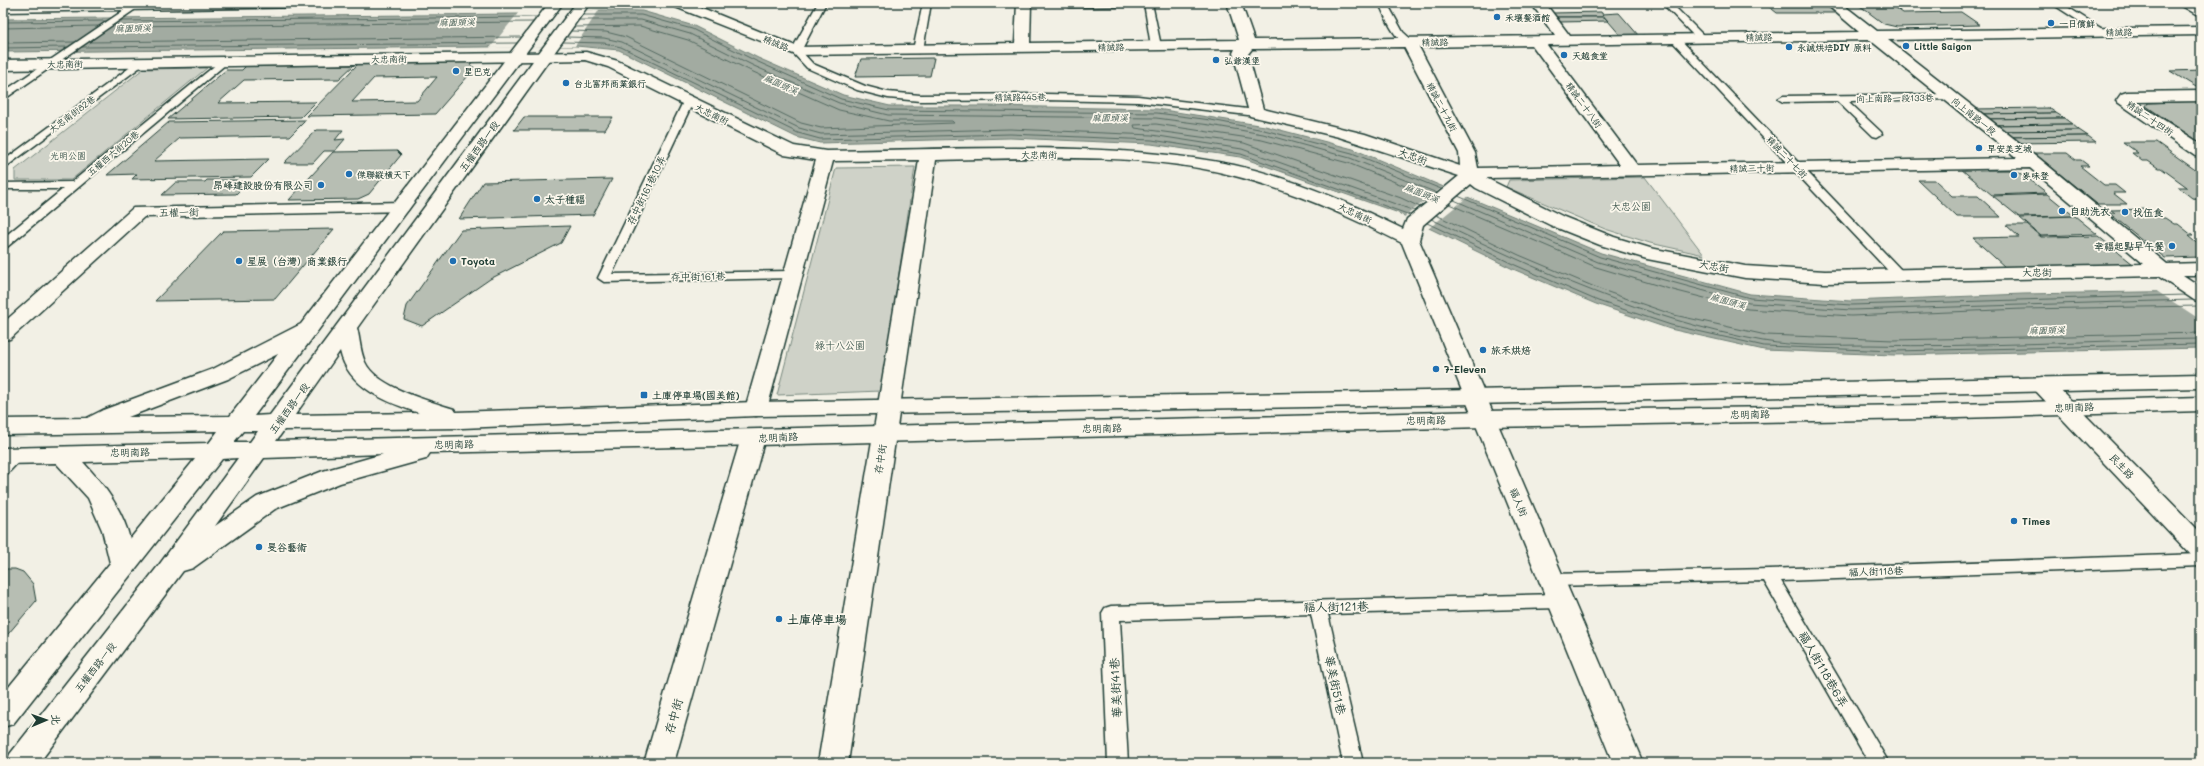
<svg xmlns="http://www.w3.org/2000/svg" width="2204" height="766" viewBox="0 0 2204 766" font-family="Mali,'LXGW WenKai TC',sans-serif">
  <style>
    .green { fill: #cfd2c8; stroke: #77887e }
    .water { fill: #a2aba1; stroke: #6e7f75 }
    .pier { fill: #f2f0e5 }
    .lines { fill: none; stroke-linecap: round; stroke-linejoin: round }
    .shore { stroke: #536960; stroke-width: 1 }
    .building { fill: #b7beb3; stroke: #1f3d34; fill-rule: evenodd }
    .service-casing { stroke: #1f3d34; stroke-width: 3 }
    .minor-casing { stroke: #1f3d34; stroke-width: 3 }
    .secondary-casing { stroke: #1f3d34; stroke-width: 3 }
    .service { fill: #fbf7ec; fill-rule: evenodd }
    .minor { fill: #fbf7ec; fill-rule: evenodd }
    .secondary { fill: #fbf7ec; fill-rule: evenodd }
    .poi-dot { fill: #1f6fb2; stroke: #fbf7ec; stroke-width: 1.5 }
    .labels { text-anchor: middle; dominant-baseline: central; stroke-width: 3.5; stroke-linejoin: round; paint-order: stroke }
    .far-poi-label { font-size: 9px; font-weight: bold; fill: #1f3d34; stroke: #fbf7ec; text-anchor: start }
    .far-water-label { font-size: 9px; font-style: italic; fill: #465e55; stroke: #fbf7ec }
    .far-street-label { font-size: 9px; fill: #1f3d34; stroke: #fbf7ec }
    .far-park-label { font-size: 9px; fill: #425b52; stroke: #fbf7ec }
    .street-label { font-size: 10px; fill: #1f3d34; stroke: #fbf7ec }
    .poi-label { font-size: 10px; font-weight: bold; fill: #1f3d34; stroke: #fbf7ec; text-anchor: start }
    .park-label { font-size: 10px; fill: #425b52; stroke: #fbf7ec }
    .near-street-label { font-size: 12px; fill: #1f3d34; stroke: #fbf7ec }
    .near-poi-label { font-size: 12px; font-weight: bold; fill: #1f3d34; stroke: #fbf7ec; text-anchor: start }
  </style>
  <rect width="100%" height="100%" fill="#f2f0e5"/>
  <filter id="ink" filterUnits="userSpaceOnUse"><feTurbulence type="fractalNoise" baseFrequency=".025" numOctaves="2"/><feDisplacementMap in="SourceGraphic" scale="8" xChannelSelector="R" yChannelSelector="G"/><feConvolveMatrix kernelMatrix="1 2 1 2 8 2 1 2 1" color-interpolation-filters="sRGB"/></filter>
  <g filter="url(#ink)">
    <g class="green">
      <polygon points="207,68 71,180 15,180 15,170 143,69"/>
      <polygon points="915,167 881,391 777,395 836,168"/>
      <polygon points="1645,177 1704,255 1650,243 1605,229 1506,187 1509,180"/>
    </g>
    <polygon class="water" points="602,10 642,11 694,26 758,58 843,95 890,106 989,106 1157,109 1265,126 1353,149 1601,253 1750,294 1851,301 2023,294 2201,291 2201,348 1894,355 1764,350 1670,329 1596,304 1513,269 1396,212 1240,157 1151,144 1010,138 820,143 796,137 619,50 576,46 3,52 3,19 518,14"/>
    <g class="pier">
      <polygon points="599,10 575,46 490,48 519,12"/>
      <polygon points="1445,185 1470,195 1428,229 1403,218"/>
      <polygon points="2201,289 2201,320 2155,290"/>
    </g>
    <g class="lines">
      <g class="shore">
        <polyline points="582,15 641,15 692,29 756,61 841,99 889,110 1157,113 1211,120 1264,130 1352,153 1441,189"/>
        <polyline points="579,20 641,20 690,34 754,66 839,103 888,115 1156,118 1210,125 1263,134 1350,158 1437,193"/>
        <polyline points="120,21 537,17"/>
        <polyline points="3,22 106,21"/>
        <polyline points="112,26 533,22"/>
        <polyline points="3,28 98,26"/>
        <polyline points="571,31 606,32 626,37 801,123 821,128 954,123 952,121 889,121 839,110 751,71 688,40 640,26 574,27"/>
        <polyline points="567,37 604,38 622,42 799,128 821,134 1010,129 1152,135 1242,149 1415,211"/>
        <polyline points="89,42 521,37"/>
        <polyline points="563,42 604,43 621,47 798,133 820,139 1010,134 1152,140 1241,154 1410,215"/>
        <polyline points="3,43 75,42"/>
        <polyline points="82,47 517,43"/>
        <polyline points="3,48 67,47"/>
        <polyline points="1458,196 1600,257 1750,298 1851,305 2185,295"/>
        <polyline points="1454,200 1598,262 1749,303 1851,310 2192,300"/>
        <polyline points="1449,204 1596,267 1673,290 1748,309 1851,316 2023,309 2201,306"/>
        <polyline points="1420,207 1401,198 1244,143 1135,128 1134,125 1156,124 1262,140 1348,163 1432,197"/>
        <polyline points="1436,215 1519,255 1602,290 1674,315 1766,335 1894,340 2201,333"/>
        <path d="M1431,219C1538,270 1646,320 1763,341C1798,347 1835,345 1870,345C1981,348 2091,340 2201,339"/>
        <polyline points="1427,223 1515,265 1598,301 1671,325 1764,346 1894,351 2201,344"/>
      </g>
    </g>
    <g class="building">
      <polygon points="1856,3 1889,3 1903,13 1961,12 1980,25 1897,27 1884,24"/>
      <polygon points="1829,4 1839,13 1777,13 1767,5"/>
      <polygon points="1601,12 1604,17 1557,17 1553,13"/>
      <polygon points="1619,13 1639,36 1621,36 1602,14"/>
      <polygon points="1557,17 1604,17 1608,21 1560,22"/>
      <polygon points="934,58 930,76 855,77 861,59"/>
      <path d="M472,62L470,65L475,68L435,114L307,116L358,64ZM437,77L417,101L352,102L374,78Z"/>
      <polygon points="354,65 339,79 244,80 218,103 316,102 301,117 168,119 226,70 242,70 246,66"/>
      <polygon points="2201,70 2201,90 2170,71"/>
      <polygon points="2201,101 2201,119 2197,119 2201,122 2201,143 2146,106 2148,103"/>
      <polygon points="2049,108 2056,113 1977,114 1971,109"/>
      <polygon points="2056,113 2064,118 1984,119 1977,114"/>
      <polygon points="524,117 613,117 605,130 514,130"/>
      <polygon points="2064,118 2072,124 1992,125 1984,119"/>
      <polygon points="306,120 290,136 180,138 154,161 269,159 251,177 132,179 137,174 107,175 169,122"/>
      <polygon points="2072,124 2079,130 1999,131 1992,125"/>
      <polygon points="316,130 343,130 335,140 345,139 335,151 324,151 313,163 284,163"/>
      <polygon points="2079,130 2088,136 2007,137 1999,131"/>
      <polygon points="2088,136 2096,142 2014,143 2007,137"/>
      <polygon points="2123,142 2156,142 2201,174 2201,199 2192,198 2178,187 2187,187 2161,168 2158,168 2148,161 2142,161 2132,153 2138,153"/>
      <polygon points="397,151 401,155 369,194 358,199 289,200 333,152"/>
      <polygon points="2034,153 2067,153 2076,160 2081,160 2089,166 2080,166 2104,185 2115,185 2125,193 2113,193 2127,204 2097,204"/>
      <polygon points="1985,168 1987,170 2011,170 2024,175 2047,193 1992,195 1961,169"/>
      <polygon points="612,179 593,215 459,219 483,182"/>
      <polygon points="207,180 238,180 235,182 248,182 236,194 162,195 176,182 205,182"/>
      <polygon points="1918,180 1935,180 1952,196 1978,196 2001,217 1957,217"/>
      <polygon points="2047,194 2074,216 2019,217 1993,196"/>
      <polygon points="2149,209 2160,218 2165,218 2174,224 2178,224 2193,236 2188,236 2201,247 2201,257 2165,258 2109,213 2115,213 2111,210"/>
      <polygon points="2075,216 2097,234 2041,236 2020,218"/>
      <polygon points="2006,225 2027,225 2041,237 2098,236 2133,264 2005,267 1973,238 2019,237"/>
      <polygon points="570,226 561,243 490,279 422,326 404,319 407,306 461,230"/>
      <polygon points="334,229 275,299 155,301 223,231"/>
      <polygon points="3,569 15,569 23,572 33,584 36,601 3,640"/>
    </g>
    <g class="lines">
      <g class="service-casing">
        <g id="service">
          <polygon points="818,3 826,3 801,51 813,64 865,86 888,92 920,95 1046,94 1138,96 1256,110 1261,113 1256,116 1138,102 1046,100 920,101 888,98 857,90 807,68 793,53 791,51"/>
          <polygon points="923,3 931,3 923,50 918,53 913,50"/>
          <polygon points="1066,3 1139,3 1135,6 1070,7 1067,6"/>
          <polygon points="1144,3 1152,3 1161,46 1159,48 1156,49 1151,46"/>
          <path d="M1379,3H1387L1403,32L1414,42L1412,44C1397,48 1384,14 1379,3Z"/>
          <polygon points="1662,3 1671,3 1703,35 1703,39 1697,39"/>
          <polygon points="2051,3 2061,3 2107,32 2102,35 2099,34"/>
          <polygon points="2177,3 2187,3 2201,10 2201,17"/>
          <polygon points="133,4 140,6 3,100 3,92"/>
          <polygon points="1674,35 1677,36 1904,273 1906,276 1904,279 1896,279 1671,40 1671,36"/>
          <polygon points="223,59 226,60 226,64 7,247 3,248 3,238 63,189 3,189 3,183 72,182"/>
          <polygon points="140,60 145,63 143,65 3,169 3,161"/>
          <polygon points="1951,94 1956,97 1955,99 1848,101 1881,132 1882,134 1877,137 1873,136 1837,101 1783,102 1778,99 1783,96"/>
          <polygon points="688,99 693,102 612,274 792,271 796,272 798,275 796,278 604,282 598,278 683,102"/>
          <polygon points="16,451 21,452 24,456 8,473 3,474 3,460 11,452"/>
          <polygon points="2201,554 2201,566 1781,581 1889,763 1869,763 1764,581 1552,586 1546,585 1544,580 1546,575 1552,574 1769,569"/>
          <polygon points="1560,594 1566,596 1569,601 1566,606 1560,608 1328,614 1363,763 1343,763 1311,614 1120,620 1128,763 1108,763 1102,613 1105,608 1111,606"/>
        </g>
      </g>
      <g class="minor-casing">
        <g id="minor">
          <polygon points="316,3 309,7 3,12 3,4"/>
          <path d="M671,3H690L798,47L1015,43L1017,3H1031L1030,43L1239,40L1227,3H1241L1254,40L1555,36L1531,3H1545L1570,36L1859,32L1825,3H1841L1877,31L2201,27V35L1888,40L2040,159L2167,264L2201,263V275H2183L2201,287V302L2194,300L2158,276L1825,283L1745,278L1647,259L1600,245L1550,225L1476,188L1471,184L1423,225L1419,240L1643,763H1613L1402,243C1347,215 1291,190 1231,175C1141,152 1029,158 936,160L848,763H818L919,160L833,161L767,409L764,414L756,416L748,414L745,409L816,160L784,155L608,67L585,60L3,70V60L586,52L618,61L794,146L826,151C910,150 994,146 1077,149C1130,151 1182,154 1234,165C1293,178 1349,202 1403,229L1407,219L1459,176L1339,137L1250,116L1233,53L1235,49L796,55L673,6ZM1870,40L2017,158L1637,165L1547,45ZM1532,45L1620,165L1478,168L1475,153L1419,47ZM1404,47L1459,153L1460,166L1365,134L1263,109L1248,54L1252,49ZM2030,168L2144,264L1825,271L1745,266L1650,248L1614,237L1564,217L1486,178Z"/>
          <polygon points="2201,91 2201,101 2136,102 2201,144 2201,157 2195,156 2116,101 2121,94 2127,92"/>
          <polygon points="401,202 407,203 410,207 407,211 144,217 10,339 3,340 3,323 133,208"/>
          <polygon points="2042,377 2050,379 2201,533 2201,559 2192,556 2034,389 2031,384 2034,379"/>
          <polygon points="753,430 761,432 765,438 674,763 644,763 741,438 745,432"/>
        </g>
      </g>
      <g class="secondary-casing">
        <path id="secondary" d="M549,3H563L254,416L270,415L576,3H590L357,328C360,339 360,351 365,362C376,387 429,401 454,409L456,412L756,402L1425,391L2201,374V388L1425,405L756,416L462,428L284,430L276,441L1484,411L1922,405L2201,397V411L1922,419L1484,427L430,453L426,459L340,483L275,509L193,568L183,571L39,763H6L10,754L159,565L238,458L222,459L13,724L3,727V694L110,563L102,530L88,498L56,463L3,464V448L209,443L218,431L3,435V419L87,418L103,410L213,369L301,324ZM340,351C348,388 387,402 419,413L295,415ZM278,354L230,416L128,417L228,379ZM243,431H258L250,442H234ZM383,454L323,471L257,497L215,526L264,458ZM195,459L130,539C122,508 104,485 83,462Z"/>
      </g>
      <use href="#service" class="service"/>
      <use href="#minor" class="minor"/>
      <use href="#secondary" class="secondary"/>
    </g>
  </g>
  <g class="poi-dot">
    <circle cx="1497" cy="17" r="4"/>
    <circle cx="2051" cy="23" r="4"/>
    <circle cx="1906" cy="46" r="4"/>
    <circle cx="1789" cy="47" r="4"/>
    <circle cx="1564" cy="55" r="4"/>
    <circle cx="1216" cy="60" r="4"/>
    <circle cx="456" cy="71" r="4"/>
    <circle cx="566" cy="83" r="4"/>
    <circle cx="1979" cy="148" r="4"/>
    <circle cx="349" cy="174" r="4"/>
    <circle cx="2014" cy="175" r="4"/>
    <circle cx="321" cy="185" r="4"/>
    <circle cx="537" cy="199" r="4"/>
    <circle cx="2062" cy="211" r="4"/>
    <circle cx="2125" cy="212" r="4"/>
    <circle cx="2172" cy="246" r="4"/>
    <circle cx="239" cy="261" r="4"/>
    <circle cx="453" cy="261" r="4"/>
    <circle cx="1483" cy="350" r="4"/>
    <circle cx="1436" cy="369" r="4"/>
    <rect x="640" y="391" width="8" height="8" rx="2"/>
    <circle cx="2014" cy="521" r="4"/>
    <circle cx="259" cy="547" r="4"/>
    <circle cx="779" cy="619" r="4"/>
  </g>
  <g class="labels">
    <g class="far-poi-label">
      <text x="1505" y="17">禾壤餐酒館</text>
      <text x="2059" y="23">一日償鮮</text>
      <text x="1914" y="46">Little Saigon</text>
      <text x="1797" y="47">永誠烘培DIY 原料</text>
      <text x="1572" y="55">天越食堂</text>
      <text x="1224" y="60">弘爺漢堡</text>
      <text x="464" y="71">星巴克</text>
      <text x="574" y="83">台北富邦商業銀行</text>
      <text x="1987" y="148">早安美芝城</text>
      <text x="357" y="174">傑聯縱橫天下</text>
      <text x="2022" y="175">麥味登</text>
    </g>
    <g class="far-water-label">
      <text transform="translate(457 22) rotate(-1)">麻園頭溪</text>
      <text transform="translate(133 28) rotate(-1)">麻園頭溪</text>
      <text transform="translate(781 84) rotate(24)">麻園頭溪</text>
      <text x="1110" y="117">麻園頭溪</text>
      <text transform="translate(1422 193) rotate(22)">麻園頭溪</text>
      <text transform="translate(1728 301) rotate(16)">麻園頭溪</text>
      <text transform="translate(2047 330) rotate(-1)">麻園頭溪</text>
    </g>
    <g class="far-street-label">
      <text transform="translate(2119 32) rotate(-1)">精誠路</text>
      <text transform="translate(1759 37) rotate(-1)">精誠路</text>
      <text transform="translate(1435 42) rotate(-1)">精誠路</text>
      <text transform="translate(776 43) rotate(22)">精誠路</text>
      <text transform="translate(1111 47) rotate(-1)">精誠路</text>
      <text transform="translate(389 59) rotate(-1)">大忠南街</text>
      <text transform="translate(65 64) rotate(-1)">大忠南街</text>
      <text transform="translate(1020 97) rotate(-1)">精誠路445巷</text>
      <text transform="translate(1895 98) rotate(-1)">向上南路一段133巷</text>
      <text transform="translate(1584 105) rotate(54)">精誠二十八街</text>
      <text transform="translate(1442 107) rotate(62)">精誠二十九街</text>
      <text transform="translate(72 114) rotate(-37)">大忠南街82巷</text>
      <text transform="translate(712 114) rotate(26)">大忠南街</text>
      <text transform="translate(1974 116) rotate(39)">向上南路一段</text>
      <text transform="translate(2150 118) rotate(34)">精誠二十四街</text>
      <text transform="translate(113 153) rotate(-40)">五權西六街20巷</text>
      <text x="1039" y="154">大忠南街</text>
      <text transform="translate(1787 157) rotate(46)">精誠二十七街</text>
      <text transform="translate(1752 168) rotate(-1)">精誠三十街</text>
      <text transform="translate(1355 213) rotate(25)">大忠南街</text>
    </g>
    <g class="far-park-label">
      <text x="68" y="155">光明公園</text>
    </g>
    <g class="street-label">
      <text transform="translate(479 146) rotate(-54)">五權西路一段</text>
      <text transform="translate(1413 156) rotate(20)">大忠街</text>
      <text transform="translate(646 190) rotate(-64)">存中街161巷10弄</text>
      <text transform="translate(179 212) rotate(-1)">五權一街</text>
      <text transform="translate(1714 266) rotate(10)">大忠街</text>
      <text transform="translate(2037 272) rotate(-1)">大忠街</text>
      <text transform="translate(698 276) rotate(-1)">存中街161巷</text>
      <text transform="translate(2074 407) rotate(-2)">忠明南路</text>
      <text transform="translate(289 408) rotate(-54)">五權西路一段</text>
      <text transform="translate(1750 414) rotate(-1)">忠明南路</text>
      <text transform="translate(1426 420) rotate(-1)">忠明南路</text>
      <text transform="translate(1102 428) rotate(-1)">忠明南路</text>
      <text transform="translate(778 437) rotate(-3)">忠明南路</text>
      <text transform="translate(454 444) rotate(-1)">忠明南路</text>
      <text transform="translate(130 452) rotate(-1)">忠明南路</text>
      <text transform="translate(880 459) rotate(-81)">存中街</text>
      <text transform="translate(2122 466) rotate(46)">民生路</text>
      <text transform="translate(1519 502) rotate(67)">福人街</text>
      <text transform="translate(1876 571) rotate(-2)">福人街118巷</text>
      <text transform="translate(95 667) rotate(-52)">五權西路一段</text>
    </g>
    <g class="poi-label">
      <text x="313" y="185" text-anchor="end">昂峰建設股份有限公司</text>
      <text x="545" y="199">太子種福</text>
      <text x="2070" y="211">自助洗衣</text>
      <text x="2133" y="212">找伍食</text>
      <text x="2164" y="246" text-anchor="end">幸福起點早午餐</text>
      <text x="247" y="261">星展（台灣）商業銀行</text>
      <text x="461" y="261">Toyota</text>
      <text x="1491" y="350">旅禾烘焙</text>
      <text x="1444" y="369">7-Eleven</text>
      <text x="652" y="395">土庫停車場(國美館)</text>
      <text x="2022" y="521">Times</text>
      <text x="267" y="547">旻谷藝術</text>
    </g>
    <g class="park-label">
      <text x="1631" y="206">大忠公園</text>
      <text x="840" y="345">綠十八公園</text>
    </g>
    <g class="near-street-label">
      <text transform="translate(1336 606) rotate(-1)">福人街121巷</text>
      <text transform="translate(1824 669) rotate(60)">福人街118巷6弄</text>
      <text transform="translate(1336 685) rotate(78)">華美街51巷</text>
      <text transform="translate(1115 688) rotate(-93)">華美街41巷</text>
      <text transform="translate(673 716) rotate(-74)">存中街</text>
    </g>
    <g class="near-poi-label">
      <text x="787" y="619">土庫停車場</text>
    </g>
  </g>
  <rect width="2204" height="766" fill="none" stroke="#fbf7ec" stroke-width="16"/>
  <rect x="8" y="8" width="2188" height="750" fill="none" stroke="#1f3d34" stroke-width="1.5" filter="url(#ink)"/>
  <g transform="translate(46 720) rotate(88)" stroke="#fbf7ec" stroke-width="3" paint-order="stroke">
  <path d="M0-3L7 15L0 10L-7 15Z" fill="#1f3d34"/>
  <text y="-6" font-size="11" font-weight="bold" text-anchor="middle" fill="#1f3d34">北</text>
  </g>
</svg>
